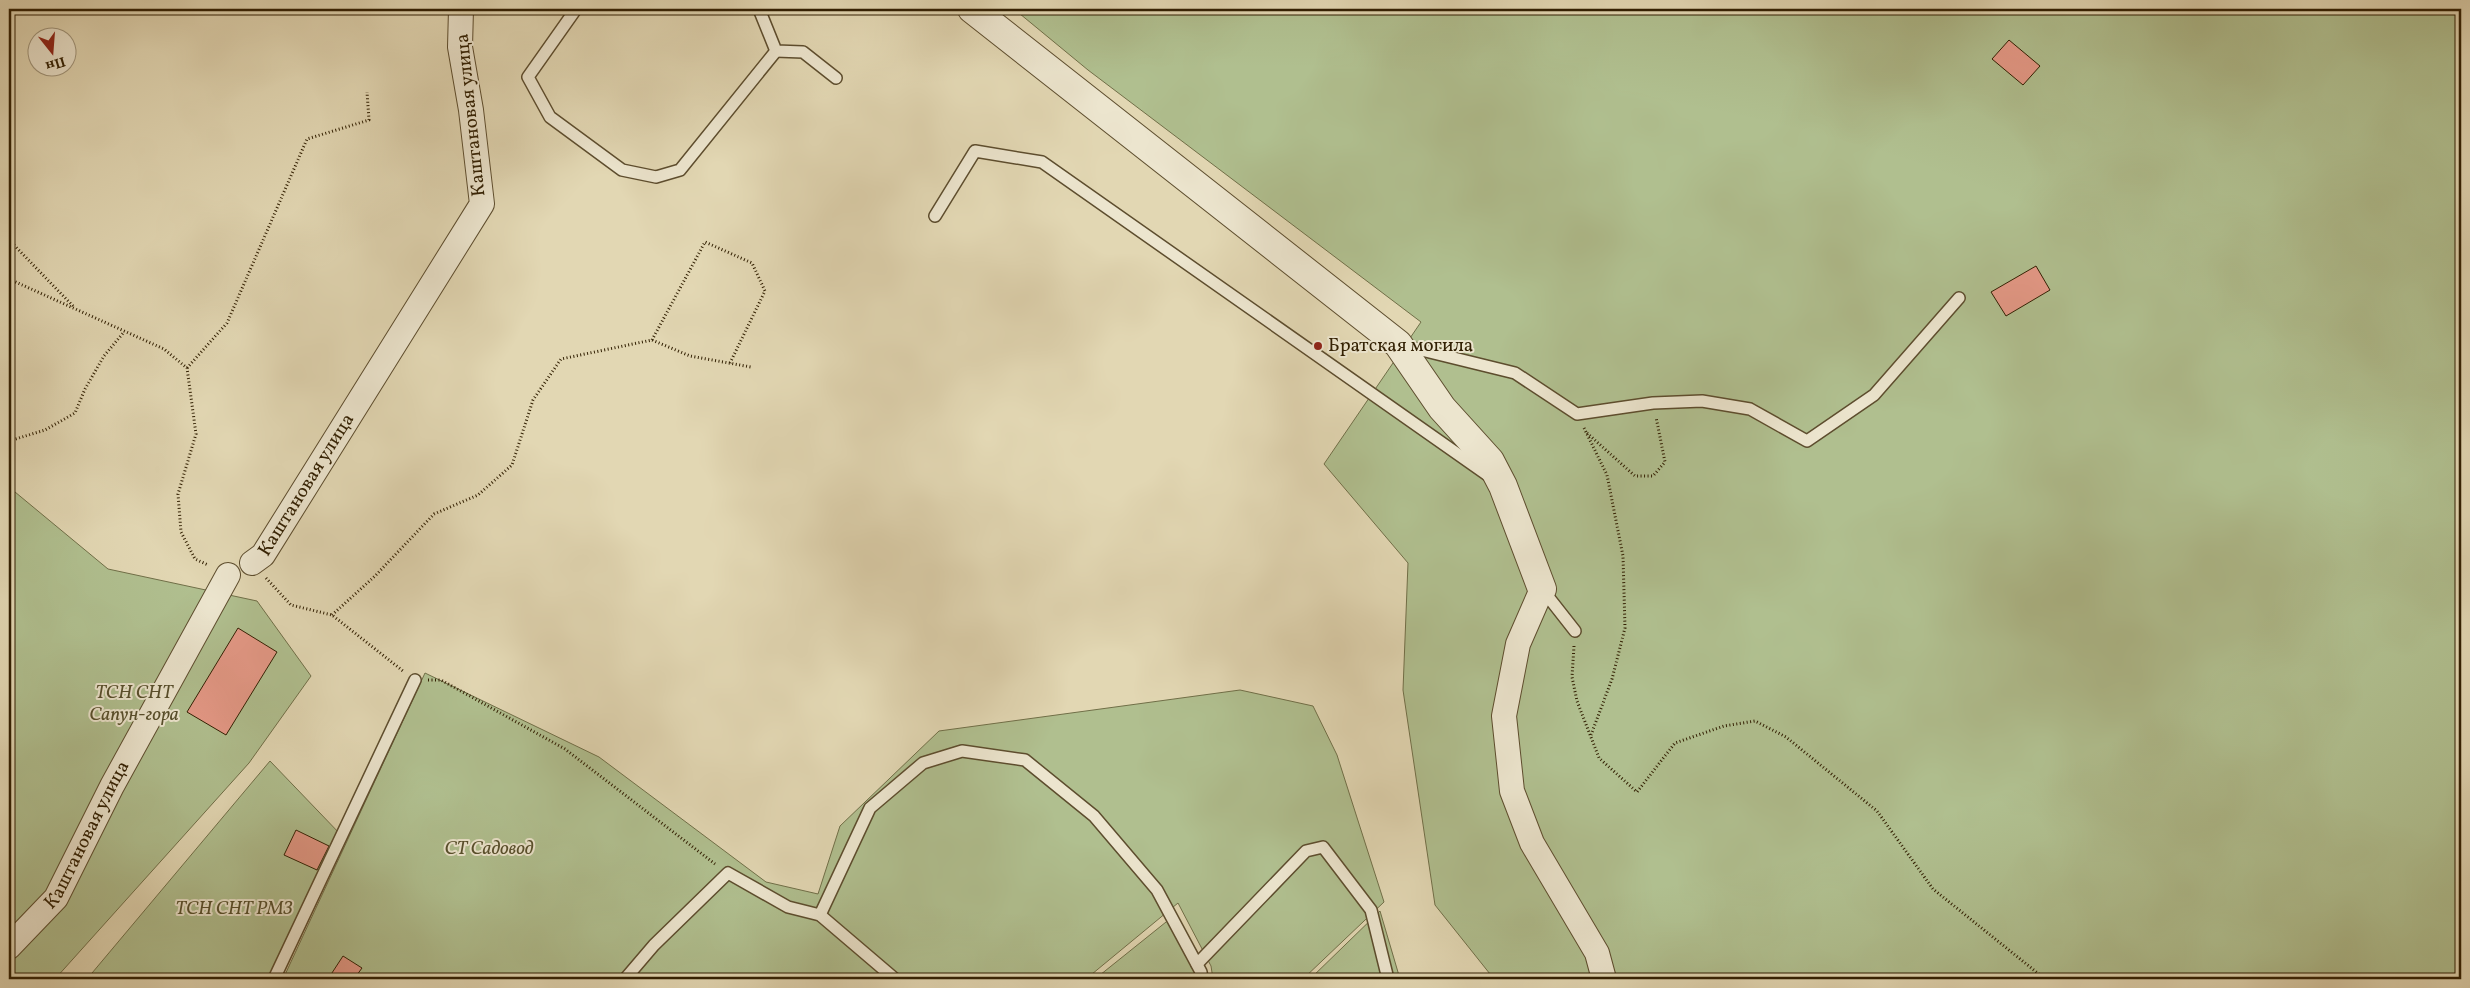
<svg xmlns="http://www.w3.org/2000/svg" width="2470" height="988" viewBox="0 0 2470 988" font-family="Vollkorn,serif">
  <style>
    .green { fill: #b0bf8f; stroke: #706f48 }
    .building { fill: #e59987; stroke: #311f02 }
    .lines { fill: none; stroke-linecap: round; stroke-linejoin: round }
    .service-casing { stroke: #5d4d2e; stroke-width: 14 }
    .minor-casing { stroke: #5d4d2e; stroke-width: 26 }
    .tertiary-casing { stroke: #5d4d2e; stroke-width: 30 }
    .path { stroke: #311f02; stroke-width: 3; stroke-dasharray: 1 2.5; stroke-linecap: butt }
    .service { stroke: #ece5ce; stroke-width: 11 }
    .minor { stroke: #ece5ce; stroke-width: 24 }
    .tertiary { stroke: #ece5ce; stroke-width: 28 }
    .poi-dot { fill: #8f2418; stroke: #ece5ce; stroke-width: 2 }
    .labels { text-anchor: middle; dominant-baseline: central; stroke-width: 4; stroke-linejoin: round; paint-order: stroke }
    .street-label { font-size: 19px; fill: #311f02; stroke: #ece5ce }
    .poi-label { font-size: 19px; fill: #311f02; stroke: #ece5ce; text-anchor: start }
    .park-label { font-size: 19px; font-style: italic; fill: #574f2c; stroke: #ece5ce }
  </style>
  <rect width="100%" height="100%" fill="#e2d7b3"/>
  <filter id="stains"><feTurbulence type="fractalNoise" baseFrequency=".004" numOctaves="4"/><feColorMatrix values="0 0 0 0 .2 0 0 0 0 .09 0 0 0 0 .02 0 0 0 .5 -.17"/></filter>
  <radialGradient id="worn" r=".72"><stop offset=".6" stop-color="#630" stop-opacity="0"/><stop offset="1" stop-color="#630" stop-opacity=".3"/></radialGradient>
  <g class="green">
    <polygon points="1014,9 2461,9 2461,979 1494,979 1435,905 1403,690 1408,563 1324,464 1421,322 1088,70"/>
    <polygon points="9,487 108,569 257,601 311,676 249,763 55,979 9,979"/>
    <polygon points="425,673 599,757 766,882 818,894 840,826 939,731 1240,690 1313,706 1337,755 1384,902 1303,979 1213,979 1211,966 1178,903 1086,979 283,979"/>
    <polygon points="270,761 342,836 275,979 87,979"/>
    <polygon points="1380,911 1400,979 1310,979"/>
    <polygon points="1176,914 1197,952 1208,979 1095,979"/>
  </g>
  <g class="building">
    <polygon points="2009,40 2040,66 2023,85 1992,59"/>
    <polygon points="2036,266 2050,290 2006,316 1991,292"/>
    <polygon points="238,628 277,652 226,735 187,712"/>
    <polygon points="296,830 329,846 317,870 284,855"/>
    <polygon points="343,956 362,968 354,979 328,979"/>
  </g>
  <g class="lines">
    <g class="service-casing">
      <g id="service">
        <polyline points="576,9 528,77 550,117 622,170 656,177 680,170 776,51"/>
        <polyline points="759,9 776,51 803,52 836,78"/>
        <polyline points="935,216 975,151 1042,162 1489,476"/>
        <polyline points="1405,346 1515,373 1577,414 1653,403 1702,401 1750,409 1807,441 1874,395 1959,298"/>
        <polyline points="1542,589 1575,631"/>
        <polyline points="820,915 870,808 923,763 962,751 1025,760 1094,816 1157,890 1201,972 1202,979"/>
        <polyline points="1197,964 1306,851 1323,847 1371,910 1388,979"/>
        <polyline points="274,979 415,680"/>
        <polyline points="625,979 654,945 728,873 788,907 820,915 895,979"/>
      </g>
    </g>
    <g class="minor-casing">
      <g id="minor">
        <path id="s1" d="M252,563L263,555L482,204L471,110L460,47L461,9"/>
        <polyline points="1542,589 1518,644 1504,716 1512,791 1532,843 1597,953 1604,979"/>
        <path id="s2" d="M9,947L56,898L112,786L228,575"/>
      </g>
    </g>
    <g class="tertiary-casing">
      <polyline id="tertiary" points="972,9 1398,344 1442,408 1490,461 1503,486 1542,589"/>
    </g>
    <g class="path">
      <polyline points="9,240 74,307"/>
      <polyline points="9,279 164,349 187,368 196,434 178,494 181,532 195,559 208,565"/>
      <polyline points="652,340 705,242 752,263 765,291 730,363"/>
      <polyline points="187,368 227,323 307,139 369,120 367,92"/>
      <polyline points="1584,428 1607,475 1623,556 1625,628 1612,679 1591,735"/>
      <polyline points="1587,433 1635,476 1653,476 1665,462 1656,417"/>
      <polyline points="9,441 45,430 75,413 85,389 104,356 124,332"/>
      <polyline points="266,578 291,605 332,615 403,671"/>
      <polyline points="332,615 375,576 434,514 478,495 512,465 533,400 561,359 652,340 690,356 751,367"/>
      <polyline points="1574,646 1572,677 1577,701 1599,758 1637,792 1675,743 1724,726 1755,721 1786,737 1877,811 1933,889 2045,979"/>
      <polyline points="428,680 441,680 565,749 715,864"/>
    </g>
    <use href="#service" class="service"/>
    <use href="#minor" class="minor"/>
    <use href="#tertiary" class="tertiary"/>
  </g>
  <circle class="poi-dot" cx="1318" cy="346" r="5"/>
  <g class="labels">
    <g class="street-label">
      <text transform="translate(471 115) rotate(-96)">Каштановая улица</text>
      <text stroke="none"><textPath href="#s1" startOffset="96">Каштановая улица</textPath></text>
      <text stroke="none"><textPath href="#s2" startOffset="138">Каштановая улица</textPath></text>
    </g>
    <g class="poi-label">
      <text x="1328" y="346">Братская могила</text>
    </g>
    <g class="park-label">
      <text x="134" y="693">ТСН СНТ<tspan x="134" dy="22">Сапун-гора</tspan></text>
      <text x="489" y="849">СТ Садовод</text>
      <text x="234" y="909">ТСН СНТ РМЗ</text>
    </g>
  </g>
  <rect width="2470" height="988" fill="none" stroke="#e2d7b3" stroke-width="30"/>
  <rect x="10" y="10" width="2450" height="968" fill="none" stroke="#311f02" stroke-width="2.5"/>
  <rect x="15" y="15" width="2440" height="958" fill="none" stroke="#311f02"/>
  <g transform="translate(52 52) rotate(163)"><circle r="24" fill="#ece5ce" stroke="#a1967c"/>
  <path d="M0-4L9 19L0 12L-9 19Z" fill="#8f2418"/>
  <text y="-8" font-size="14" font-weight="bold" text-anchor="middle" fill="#311f02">Пн</text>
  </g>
  <rect width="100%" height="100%" filter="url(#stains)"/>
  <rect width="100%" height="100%" fill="url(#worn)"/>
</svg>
